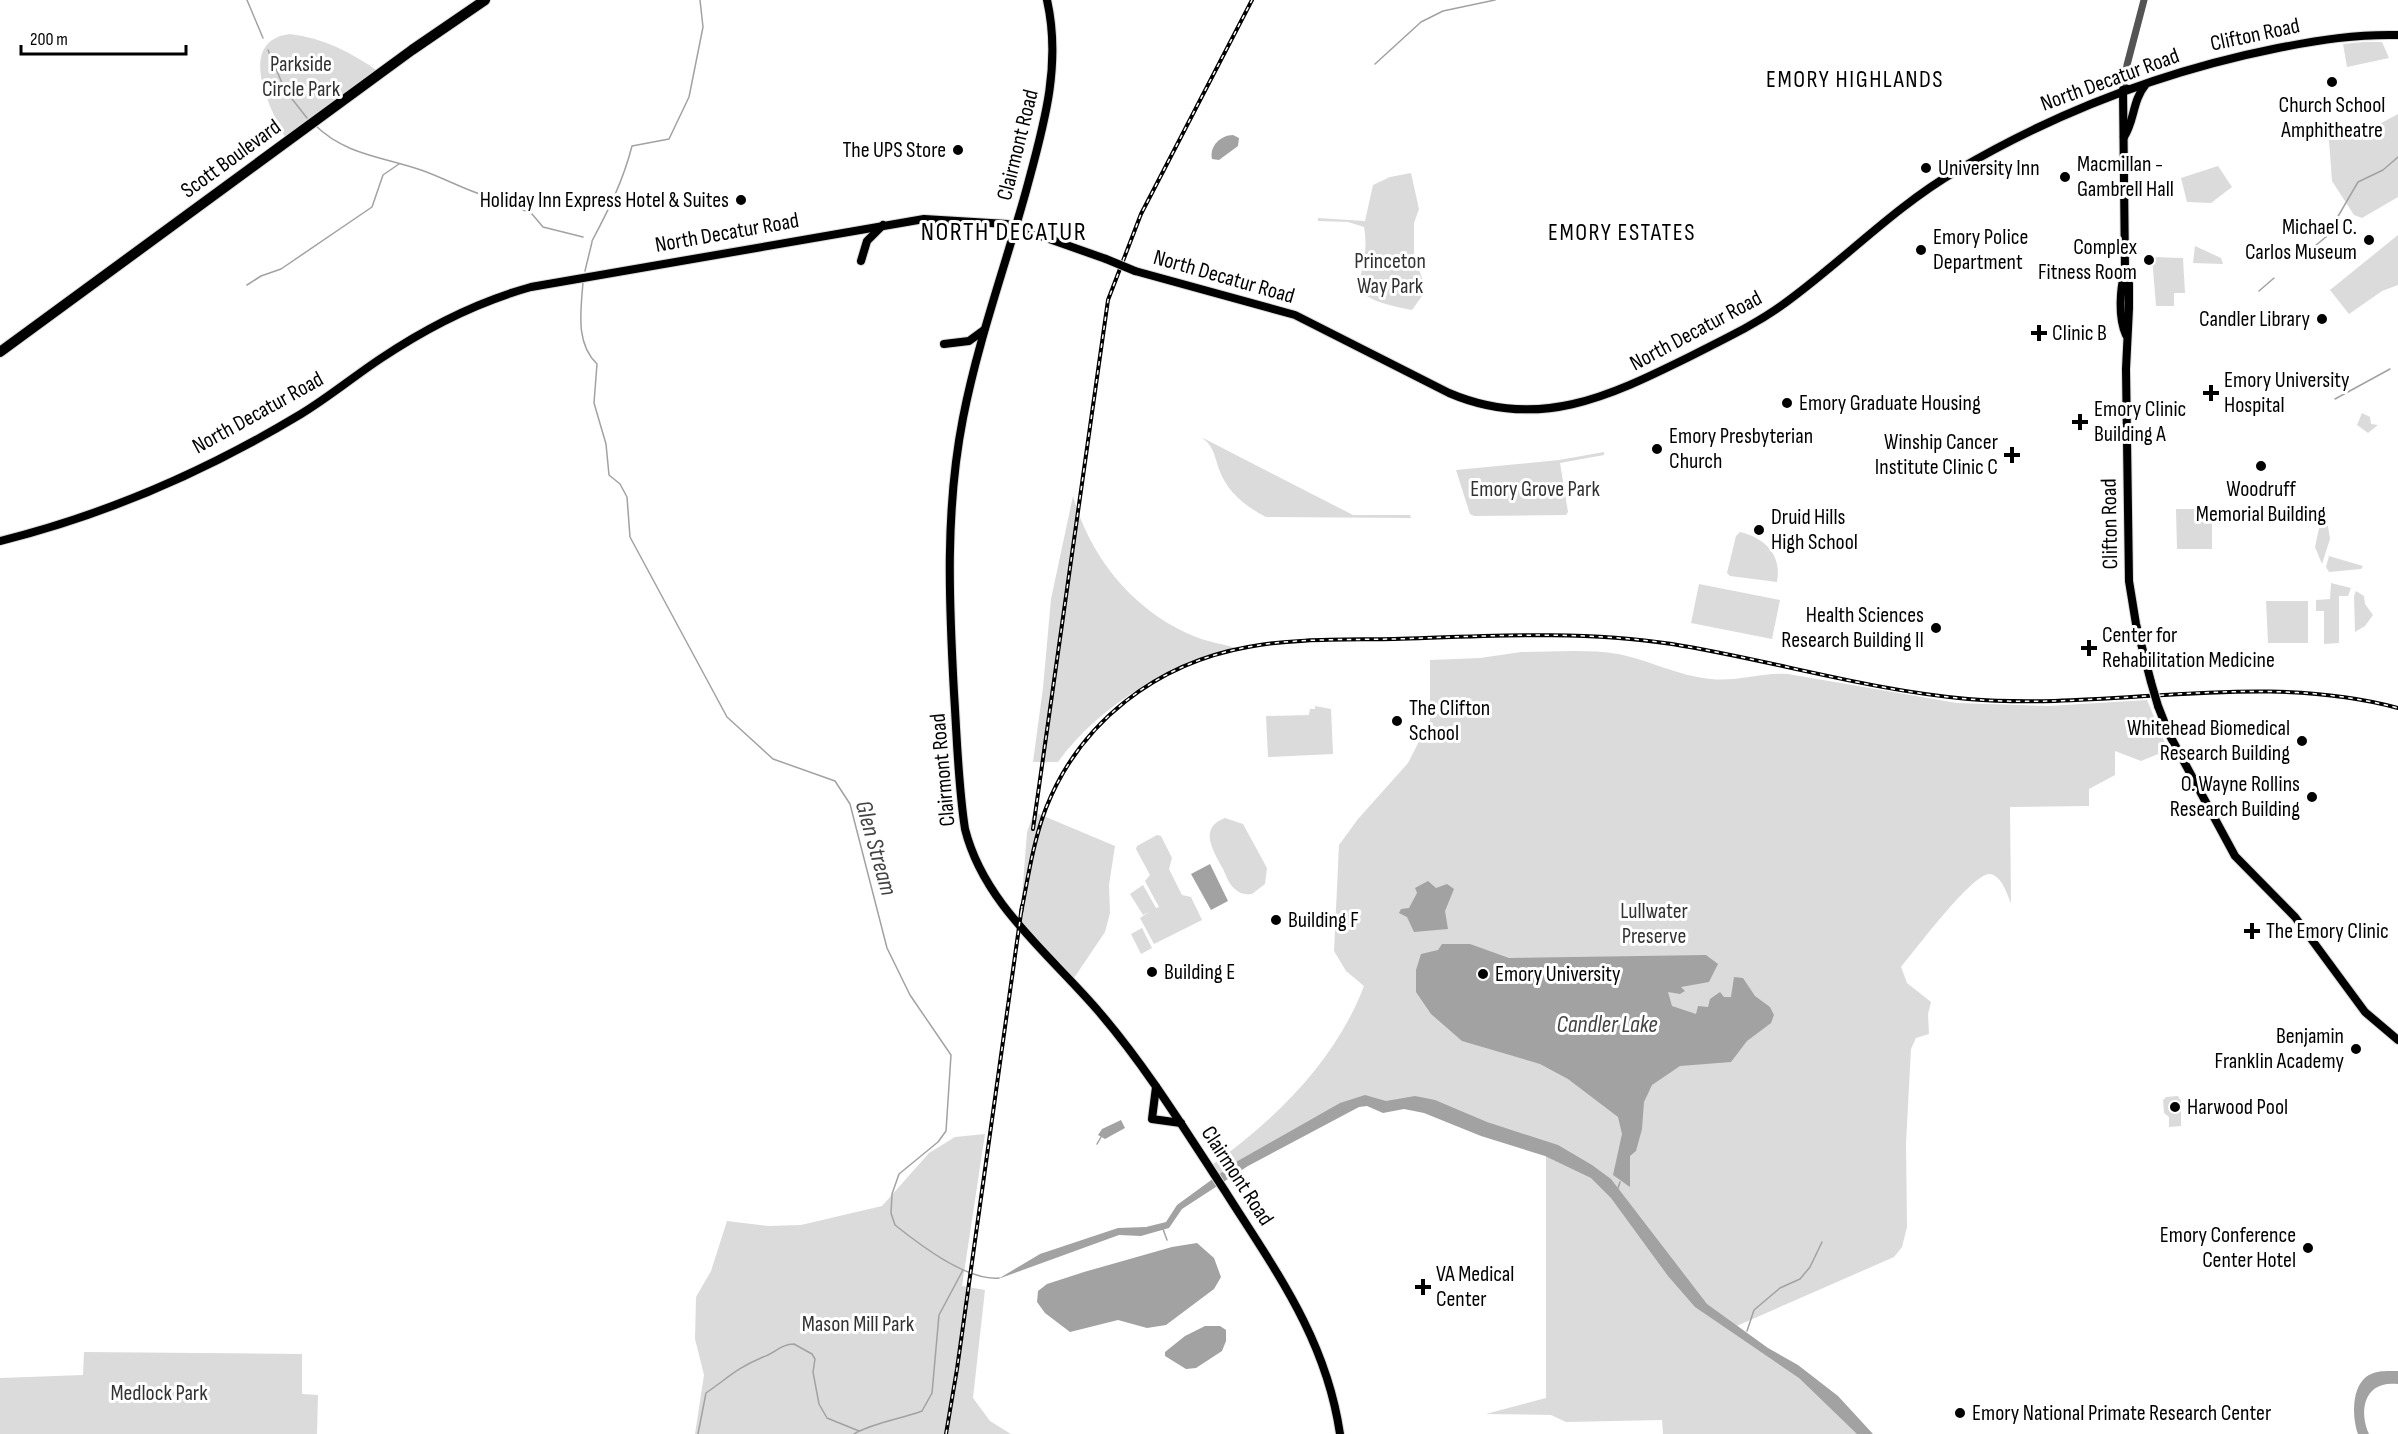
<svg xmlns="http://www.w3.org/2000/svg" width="2398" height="1434" viewBox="0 0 2398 1434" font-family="'Sofia Sans Condensed',sans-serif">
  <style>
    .green { fill: #dbdbdb }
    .water { fill: #a2a2a2 }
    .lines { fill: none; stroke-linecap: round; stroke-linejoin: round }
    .stream { stroke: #a2a2a2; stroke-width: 1.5 }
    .major-casing { stroke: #dbdbdb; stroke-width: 10 }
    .highway-casing { stroke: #dbdbdb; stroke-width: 12 }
    .minor { stroke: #545454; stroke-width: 7 }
    .major { stroke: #000; stroke-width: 8 }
    .highway { stroke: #000; stroke-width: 10 }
    .rail-casing { stroke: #000; stroke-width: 4 }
    .rail { stroke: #fff; stroke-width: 1.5; stroke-dasharray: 4.5; stroke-linecap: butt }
    .major-bridge-casing { stroke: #dbdbdb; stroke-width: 10; stroke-linecap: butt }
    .major-bridge { stroke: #000; stroke-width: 8 }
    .poi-dot { fill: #000; stroke: #fff; stroke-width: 2 }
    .labels { text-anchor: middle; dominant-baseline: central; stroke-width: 6; stroke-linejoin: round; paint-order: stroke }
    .street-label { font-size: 22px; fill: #000; stroke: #fff }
    .park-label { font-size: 22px; fill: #323232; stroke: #fff }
    .poi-label { font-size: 22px; fill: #000; stroke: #fff; text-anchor: start }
    .neighbourhood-label { font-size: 24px; letter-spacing: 1.5px; fill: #000; stroke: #fff }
    .water-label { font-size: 24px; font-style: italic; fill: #434343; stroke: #fff }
    .quarter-label { font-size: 26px; letter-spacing: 1.5px; fill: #000; stroke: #fff }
  </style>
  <rect width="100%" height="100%" fill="#fff"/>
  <g class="green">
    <path d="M290,34C323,38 351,52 379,72L285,137C270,109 235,41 290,34Z"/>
    <polygon points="2364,42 2382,42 2389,58 2347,67 2343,44"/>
    <polygon points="2398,114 2398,197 2362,218 2354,215 2332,181 2329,140 2359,135"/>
    <polygon points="2218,166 2232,187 2211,203 2187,202 2181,178"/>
    <path d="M1411,173L1419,209L1414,223V255L1423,281L1422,296L1412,310C1327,293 1374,283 1364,227L1348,222L1318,221V218L1365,221L1373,185L1390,177Z"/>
    <polygon points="2398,235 2398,285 2382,291 2349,314 2330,290"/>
    <polygon points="2195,246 2221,258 2223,264 2193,263"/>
    <polygon points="2152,257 2183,258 2185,293 2174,293 2174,306 2156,306"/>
    <polygon points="2362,413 2370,417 2371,424 2378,425 2368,433 2357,425"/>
    <path d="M1201,437L1353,515H1410L1411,518L1266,517C1245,506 1227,492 1219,469C1214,455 1214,446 1201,437Z"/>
    <polygon points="1604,452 1604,455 1560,463 1568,512 1566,515 1474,516 1470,514 1456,470 1559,460"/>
    <path d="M1073,496C1090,558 1135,613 1196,637C1208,642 1223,644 1236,648C1168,666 1100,704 1058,762H1033L1043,688L1051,599Z"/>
    <polygon points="2176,509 2212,509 2212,549 2177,549"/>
    <polygon points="2322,526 2328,526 2330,539 2322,564 2315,547 2319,528"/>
    <path d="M1740,532C1765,538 1782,555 1777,582L1730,576L1727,573L1736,536Z"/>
    <polygon points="2329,556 2363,566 2361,569 2329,572 2326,567"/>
    <polygon points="2331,583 2351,588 2348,596 2339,596 2339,643 2324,644 2324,611 2316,611 2316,600 2330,599"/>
    <polygon points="1699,584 1780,600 1772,639 1691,623"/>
    <polygon points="2356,591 2364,596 2365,604 2373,615 2365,626 2355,632 2354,596"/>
    <polygon points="2266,601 2308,601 2308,643 2268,643"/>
    <path d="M1521,652C1553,652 1587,649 1618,654C1649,660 1678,676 1711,679C1737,682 1762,672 1788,674L1957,703L2049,706L2147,700L2168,750L2141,761L2115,751V775L2089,789V806L2010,807L2011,903C2007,894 2002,876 1990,874C1973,872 1914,952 1901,967L1907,983L1931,1002L1928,1014L1929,1034L1916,1038L1911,1049L1906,1143L1907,1227L1902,1247L1894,1257L1732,1328L1804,1377L1865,1434H1663L1662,1420L1566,1422L1551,1415L1486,1414L1546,1398V1150L1449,1115L1356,1102L1219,1181L1209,1167C1274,1121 1335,1062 1364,986L1346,971L1334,951L1339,845L1358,819L1408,763L1430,720V660L1480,658Z"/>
    <polygon points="1315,706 1331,709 1333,754 1268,757 1266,716 1309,715 1310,709 1315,709"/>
    <polygon points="1034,812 1115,846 1109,885 1110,913 1105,932 1072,981 1020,924 1027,832"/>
    <path d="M1225,818L1243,824L1267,868L1265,884L1252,894C1246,895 1240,894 1235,889C1229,885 1226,875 1223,869C1213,850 1198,828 1225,818Z"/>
    <polygon points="1157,835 1161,836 1172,858 1169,869 1182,895 1191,897 1202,920 1154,944 1140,918 1150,911 1143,915 1130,894 1143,885 1156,908 1159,907 1145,881 1150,875 1136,849 1137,846"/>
    <polygon points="1142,928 1152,948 1141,954 1131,934"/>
    <polygon points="2178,1096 2181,1101 2181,1126 2169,1127 2169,1117 2164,1113 2163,1100 2166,1097"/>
    <polygon points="985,1134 962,1286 985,1290 973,1398 990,1421 1011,1434 695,1434 704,1375 695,1339 696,1297 711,1271 727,1221 768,1226 801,1225 882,1206 929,1153 955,1137"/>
    <polygon points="84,1352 302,1354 302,1394 318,1395 317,1434 0,1434 0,1378 83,1375"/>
  </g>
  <g class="water">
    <path d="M1233,135L1239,138L1238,146L1219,160L1212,159C1209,146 1221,135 1233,135Z"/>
    <polygon points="1210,864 1228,901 1211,910 1191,874"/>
    <polygon points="1428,881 1436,888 1447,884 1454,889 1445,911 1448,929 1414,932 1407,917 1399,913 1401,909 1409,908 1417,893 1415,888"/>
    <polygon points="1442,944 1470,944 1509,958 1706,955 1718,964 1709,982 1681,987 1685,991 1680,994 1668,992 1672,1006 1696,1014 1698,1006 1708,1007 1710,999 1720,992 1724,997 1731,997 1734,977 1743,978 1755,996 1770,1007 1774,1015 1771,1023 1747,1041 1731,1062 1680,1066 1652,1085 1644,1102 1642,1129 1636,1151 1630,1156 1630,1187 1613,1175 1622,1134 1618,1117 1568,1079 1540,1064 1462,1041 1431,1014 1416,992 1416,970 1421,954 1438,950"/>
    <polygon points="1365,1095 1386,1101 1415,1096 1435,1100 1487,1122 1558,1145 1592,1165 1611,1179 1707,1304 1768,1348 1798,1365 1838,1396 1873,1434 1857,1434 1799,1378 1695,1307 1668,1276 1611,1198 1591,1178 1545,1156 1481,1136 1424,1113 1404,1109 1383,1113 1367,1106 1359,1107 1248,1166 1182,1209 1169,1228 1141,1236 1119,1235 998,1279 1040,1254 1118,1228 1146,1227 1166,1222 1177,1205 1236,1162 1340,1103"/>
    <polygon points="1121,1120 1125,1128 1105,1139 1098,1135 1102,1129"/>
    <polygon points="1197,1243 1214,1258 1221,1277 1214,1289 1166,1325 1147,1328 1118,1320 1070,1332 1045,1313 1037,1302 1038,1291 1047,1284 1084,1272 1172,1247"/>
    <polygon points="1205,1326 1220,1326 1226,1330 1226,1341 1222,1351 1196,1368 1186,1369 1165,1356 1165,1352 1185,1336"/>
    <path d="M2398,1371V1384C2365,1380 2358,1409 2369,1434H2358C2352,1417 2351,1385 2369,1375C2377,1370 2389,1371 2398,1371Z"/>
  </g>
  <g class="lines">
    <g class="stream">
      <polyline points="247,0 263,38"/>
      <polyline points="268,50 285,90 307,118"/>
      <polyline points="1375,64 1421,22 1443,11 1495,0"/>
      <path d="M315,125C345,155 384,157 421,170C447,179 470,193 496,199"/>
      <polyline points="511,204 532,214 543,227 583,237"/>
      <path d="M592,241C609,209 623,181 632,146L669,139L689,97L703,27L700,0"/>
      <polyline points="2305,254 2326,237 2358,182 2383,170 2398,157"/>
      <polyline points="585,271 592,242"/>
      <path d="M583,282C581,310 575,343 597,364L594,403L606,444L609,475L620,484L627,497L630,537L727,717L773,759L835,781L850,804L887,948L910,995L951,1055L946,1131L938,1142L899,1174L892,1194L891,1213L895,1225C920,1245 967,1281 999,1278"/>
      <polyline points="247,285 261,276 281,269 372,207 383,175 399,164"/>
      <polyline points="2259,291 2274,278"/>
      <polyline points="2335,399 2390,369"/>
      <polyline points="1097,1144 1101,1137"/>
      <polyline points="1618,1188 1620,1182"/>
      <polyline points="1163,1229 1167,1240"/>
      <polyline points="1747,1331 1754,1310 1780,1288 1800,1279 1810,1267 1822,1242"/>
      <path d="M698,1434L706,1393C729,1377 737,1368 763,1357C775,1353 781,1344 794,1344L812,1354L815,1359L813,1372L819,1404L827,1418L859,1431"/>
      <path d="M854,1434C872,1423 901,1419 922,1411L932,1393L939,1315L963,1270"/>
    </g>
    <g class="major-casing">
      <g id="major">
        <path d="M1047,0C1062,66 1043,128 1026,191C1005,267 978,341 963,418C945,510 949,601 954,693C957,738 958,784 965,829C984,905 1051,955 1100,1013C1147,1068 1185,1130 1225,1191C1275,1270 1326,1338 1340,1434"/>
        <polyline points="2128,89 2123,90 2125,270 2129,284 2129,308 2126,369 2129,581 2136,624 2151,682"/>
        <path d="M2124,137C2135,120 2132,101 2146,84"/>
        <polyline points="861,261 867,241 883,225"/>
        <path d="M1135,271L1295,315L1449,393C1538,431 1608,397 1689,357C1722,340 1755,325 1785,303C1843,261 1893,208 1956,171C2056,112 2163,71 2278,48C2319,40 2357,34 2398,35"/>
        <path d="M2125,271C2120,289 2118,317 2126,335"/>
        <polyline points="944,344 969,341 984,330"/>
        <path d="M0,541C105,515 208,470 301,414C329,397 353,377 380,359C426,328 477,302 531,287L924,219L1007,224L1106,259"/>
        <polyline points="2158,706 2169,734 2235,856 2295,917 2365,1012 2398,1040"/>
        <polyline points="1156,1087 1152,1119 1181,1123"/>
      </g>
    </g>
    <g class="highway-casing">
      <polyline id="highway" points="0,352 412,50 485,0"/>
    </g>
    <polyline class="minor" points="2123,90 2127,65 2144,0"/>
    <use href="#major" class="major"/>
    <use href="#highway" class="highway"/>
    <g class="rail-casing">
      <g id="rail">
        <polyline points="1033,829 1108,300 1141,214 1252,0"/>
        <path d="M1021,913C1028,878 1033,842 1046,808C1080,722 1157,663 1248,647C1295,638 1346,640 1394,639C1487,636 1580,630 1672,644C1771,660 1867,690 1968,699C2112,711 2256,670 2398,708"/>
        <polyline points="946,1434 957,1369 1022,906"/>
      </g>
    </g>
    <use href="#rail" class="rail"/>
    <g class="major-bridge-casing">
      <g id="major-bridge">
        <polyline points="1106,259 1135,271"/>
        <polyline points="2151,682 2158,706"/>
      </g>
    </g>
    <use href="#major-bridge" class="major-bridge"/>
  </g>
  <g class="poi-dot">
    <circle cx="2332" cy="82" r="6"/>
    <circle cx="958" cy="150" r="6"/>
    <circle cx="1926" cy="168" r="6"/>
    <circle cx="2065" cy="177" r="6"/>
    <circle cx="741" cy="200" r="6"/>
    <circle cx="2369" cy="240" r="6"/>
    <circle cx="1921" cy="250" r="6"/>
    <circle cx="2149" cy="260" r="6"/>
    <circle cx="2322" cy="319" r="6"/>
    <path d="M2036 324h6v6h6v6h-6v6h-6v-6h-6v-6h6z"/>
    <path d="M2208 384h6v6h6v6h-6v6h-6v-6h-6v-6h6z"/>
    <circle cx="1787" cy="403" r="6"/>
    <path d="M2077 413h6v6h6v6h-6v6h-6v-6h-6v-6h6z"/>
    <circle cx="1657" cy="449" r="6"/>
    <path d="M2009 446h6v6h6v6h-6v6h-6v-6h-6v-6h6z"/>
    <circle cx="2261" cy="466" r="6"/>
    <circle cx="1759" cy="530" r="6"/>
    <circle cx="1936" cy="628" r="6"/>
    <path d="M2086 639h6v6h6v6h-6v6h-6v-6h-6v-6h6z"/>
    <circle cx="1397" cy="721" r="6"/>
    <circle cx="2302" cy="741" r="6"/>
    <circle cx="2312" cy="797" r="6"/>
    <circle cx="1276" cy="920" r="6"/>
    <path d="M2249 922h6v6h6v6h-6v6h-6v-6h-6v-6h6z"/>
    <circle cx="1152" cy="972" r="6"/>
    <circle cx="1483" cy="974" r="6"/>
    <circle cx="2356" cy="1049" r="6"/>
    <circle cx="2175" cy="1107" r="6"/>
    <circle cx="2308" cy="1248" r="6"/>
    <path d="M1420 1278h6v6h6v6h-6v6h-6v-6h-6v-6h6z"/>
    <circle cx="1960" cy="1413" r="6"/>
  </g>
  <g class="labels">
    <g class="street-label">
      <text transform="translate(2255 35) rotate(-12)">Clifton Road</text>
      <text transform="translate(2110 80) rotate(-20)">North Decatur Road</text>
      <text transform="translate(1018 145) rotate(-76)">Clairmont Road</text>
      <text transform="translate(231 159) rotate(-36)">Scott Boulevard</text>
      <text transform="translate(727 233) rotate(-10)">North Decatur Road</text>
      <text transform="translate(1224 277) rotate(16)">North Decatur Road</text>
      <text transform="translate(1696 331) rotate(-28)">North Decatur Road</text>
      <text transform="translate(258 413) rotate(-29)">North Decatur Road</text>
      <text transform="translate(2110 524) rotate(-91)">Clifton Road</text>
      <text transform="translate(943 770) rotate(-95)">Clairmont Road</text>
      <text transform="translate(1237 1176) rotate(57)">Clairmont Road</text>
    </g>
    <g class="park-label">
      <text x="301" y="64">Parkside<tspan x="301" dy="25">Circle Park</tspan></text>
      <text x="1390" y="261">Princeton<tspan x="1390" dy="25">Way Park</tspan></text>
      <text x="1535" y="489">Emory Grove Park</text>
      <text x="1654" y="911">Lullwater<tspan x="1654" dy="25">Preserve</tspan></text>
      <text x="858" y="1324">Mason Mill Park</text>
      <text x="159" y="1393">Medlock Park</text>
    </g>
    <g class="poi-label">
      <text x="2332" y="105" text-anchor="middle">Church School<tspan x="2332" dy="25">Amphitheatre</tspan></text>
      <text x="946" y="150" text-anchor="end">The UPS Store</text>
      <text x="2077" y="164">Macmillan -<tspan x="2077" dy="25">Gambrell Hall</tspan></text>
      <text x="1938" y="168">University Inn</text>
      <text x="729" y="200" text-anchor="end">Holiday Inn Express Hotel &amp; Suites</text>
      <text x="2357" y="227" text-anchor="end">Michael C.<tspan x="2357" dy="25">Carlos Museum</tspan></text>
      <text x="1933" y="237">Emory Police<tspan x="1933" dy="25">Department</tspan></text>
      <text x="2137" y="247" text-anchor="end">Complex<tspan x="2137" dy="25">Fitness Room</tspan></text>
      <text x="2310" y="319" text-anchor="end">Candler Library</text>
      <text x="2052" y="333">Clinic B</text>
      <text x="2224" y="380">Emory University<tspan x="2224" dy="25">Hospital</tspan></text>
      <text x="1799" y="403">Emory Graduate Housing</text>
      <text x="2094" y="409">Emory Clinic<tspan x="2094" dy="25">Building A</tspan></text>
      <text x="1669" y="436">Emory Presbyterian<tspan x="1669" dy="25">Church</tspan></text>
      <text x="1998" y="442" text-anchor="end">Winship Cancer<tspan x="1998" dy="25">Institute Clinic C</tspan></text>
      <text x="2261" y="489" text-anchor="middle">Woodruff<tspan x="2261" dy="25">Memorial Building</tspan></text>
      <text x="1771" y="517">Druid Hills<tspan x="1771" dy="25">High School</tspan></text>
      <text x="1924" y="615" text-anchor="end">Health Sciences<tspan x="1924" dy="25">Research Building II</tspan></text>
      <text x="2102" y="635">Center for<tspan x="2102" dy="25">Rehabilitation Medicine</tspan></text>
      <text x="1409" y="708">The Clifton<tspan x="1409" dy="25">School</tspan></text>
      <text x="2290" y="728" text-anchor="end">Whitehead Biomedical<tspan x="2290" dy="25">Research Building</tspan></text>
      <text x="2300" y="784" text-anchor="end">O. Wayne Rollins<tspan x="2300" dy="25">Research Building</tspan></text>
      <text x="1288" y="920">Building F</text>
      <text x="2266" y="931">The Emory Clinic</text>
      <text x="1164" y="972">Building E</text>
      <text x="1495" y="974">Emory University</text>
      <text x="2344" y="1036" text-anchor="end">Benjamin<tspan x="2344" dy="25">Franklin Academy</tspan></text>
      <text x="2187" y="1107">Harwood Pool</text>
      <text x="2296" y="1235" text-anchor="end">Emory Conference<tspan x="2296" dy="25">Center Hotel</tspan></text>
      <text x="1436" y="1274">VA Medical<tspan x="1436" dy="25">Center</tspan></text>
      <text x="1972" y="1413">Emory National Primate Research Center</text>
    </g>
    <g class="neighbourhood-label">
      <text x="1855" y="79">EMORY HIGHLANDS</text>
      <text x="1622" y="232">EMORY ESTATES</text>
    </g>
    <g class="water-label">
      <text transform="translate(876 848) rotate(74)">Glen Stream</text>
      <text x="1607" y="1024">Candler Lake</text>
    </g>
    <g class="quarter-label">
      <text x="1004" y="232">NORTH DECATUR</text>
    </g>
  </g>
  <path d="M21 45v9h165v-9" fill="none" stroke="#000000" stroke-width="3"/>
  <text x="30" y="45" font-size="18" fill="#000000" stroke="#ffffff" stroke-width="4.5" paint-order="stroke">200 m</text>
</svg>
